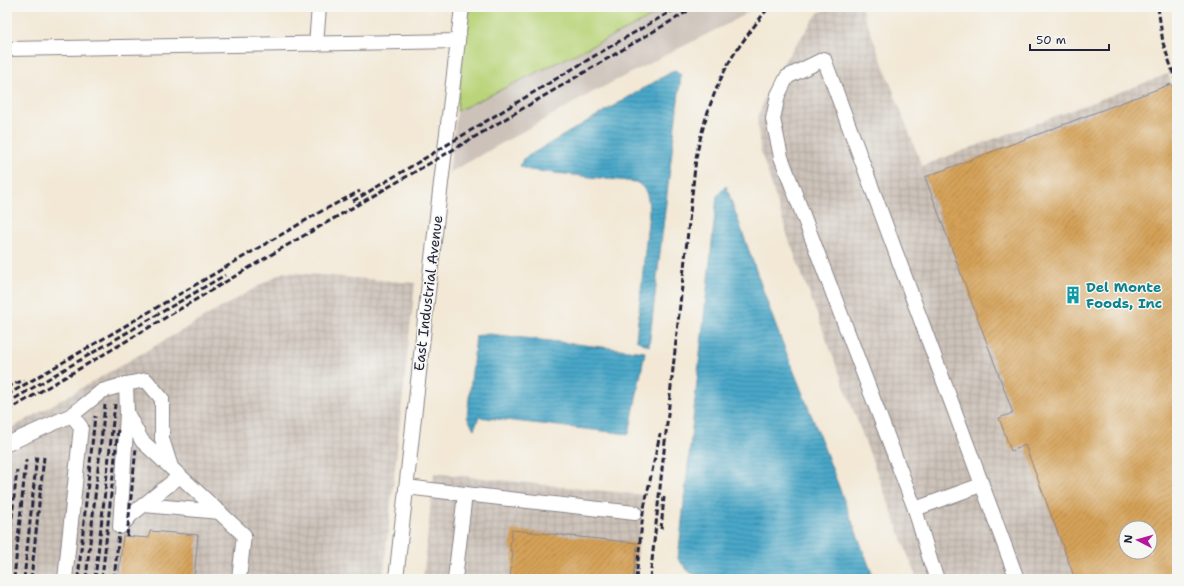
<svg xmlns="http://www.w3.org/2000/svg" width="1184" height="586" viewBox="0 0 1184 586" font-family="'Shantell Sans',sans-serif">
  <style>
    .industrial { fill: url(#industrial-grid); fill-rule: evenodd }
    .railway { fill: #ccc2b9 }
    .green { fill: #b9d479; stroke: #6e7b5a }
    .water { fill: url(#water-rules); stroke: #366482 }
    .building { fill: url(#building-hatch); fill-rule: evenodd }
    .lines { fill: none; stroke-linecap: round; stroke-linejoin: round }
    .minor-casing { stroke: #8a8588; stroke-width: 16 }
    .minor { stroke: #fff; stroke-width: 14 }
    .rail { stroke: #22223b; stroke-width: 3; stroke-dasharray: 6 3; stroke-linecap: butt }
    .labels { text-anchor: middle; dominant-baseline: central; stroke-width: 3; stroke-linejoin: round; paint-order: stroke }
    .culture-label { font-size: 14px; font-weight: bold; fill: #0d838f; stroke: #f6f6f2; text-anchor: start }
    .street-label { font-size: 14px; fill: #22223b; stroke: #f6f6f2 }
  </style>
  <defs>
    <pattern id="industrial-grid" width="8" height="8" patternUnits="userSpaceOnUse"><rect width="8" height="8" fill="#ccc2b9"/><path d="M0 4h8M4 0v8" fill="none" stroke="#afa6a0"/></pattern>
    <pattern id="water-rules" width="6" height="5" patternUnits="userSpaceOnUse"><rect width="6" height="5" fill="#49a7c8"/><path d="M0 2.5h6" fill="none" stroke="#3c88a4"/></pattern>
    <pattern id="building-hatch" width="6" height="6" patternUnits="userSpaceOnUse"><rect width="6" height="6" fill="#d5a259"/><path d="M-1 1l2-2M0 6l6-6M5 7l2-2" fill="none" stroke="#ac844b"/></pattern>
  </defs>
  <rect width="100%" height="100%" fill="#f6f6f2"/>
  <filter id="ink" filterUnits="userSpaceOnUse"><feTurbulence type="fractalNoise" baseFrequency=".025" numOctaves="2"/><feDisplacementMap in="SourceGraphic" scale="8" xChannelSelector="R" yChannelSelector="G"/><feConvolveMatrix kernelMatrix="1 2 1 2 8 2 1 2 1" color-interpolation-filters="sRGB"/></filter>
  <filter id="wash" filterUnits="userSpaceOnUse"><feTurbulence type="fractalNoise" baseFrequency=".012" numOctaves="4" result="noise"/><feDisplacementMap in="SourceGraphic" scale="16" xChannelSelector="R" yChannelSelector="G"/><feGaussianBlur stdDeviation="0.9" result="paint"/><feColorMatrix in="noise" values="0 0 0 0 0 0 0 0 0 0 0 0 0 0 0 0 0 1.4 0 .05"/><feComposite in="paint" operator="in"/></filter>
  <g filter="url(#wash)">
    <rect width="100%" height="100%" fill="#f2e8d5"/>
    <g class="industrial">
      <path d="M832,7H861L922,166L1168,74L1177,97V579H917L789,240L760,149L757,118L772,79L818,13ZM1126,528H1150V552H1126Z"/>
      <polygon points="283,272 415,283 383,579 7,579 7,431"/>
      <polygon points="434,473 643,495 635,579 423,579"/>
    </g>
    <polygon class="railway" points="668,7 756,7 737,19 595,91 449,173 457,111 579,52 632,27"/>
    <polygon class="green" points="478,7 668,7 632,27 579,52 457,111 467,13"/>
    <g class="water">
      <path d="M675,70L681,75L649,346L636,340L649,212C648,198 649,190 636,182L529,170L520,166L523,159Z"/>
      <polygon points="726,186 775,324 818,432 874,579 755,579 696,575 689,572 678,559 717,196"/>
      <polygon points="489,334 645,352 629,434 479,417 474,429 467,417 476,336"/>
    </g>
    <g id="blocks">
      <g class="building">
        <path d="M1171,84L1177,100V579H1075L1025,445L1011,451L999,418L1013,413L925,177ZM1126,528H1150V552H1126Z"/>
        <polygon points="512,530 637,543 633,579 510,579 513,551 510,551"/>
        <polygon points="150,531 198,535 194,579 118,579 123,536 149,538"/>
      </g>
    </g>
  </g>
  <g filter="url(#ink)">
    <use href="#blocks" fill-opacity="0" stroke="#8a8588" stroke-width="1"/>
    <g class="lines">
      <g class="minor-casing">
        <g id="minor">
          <polyline points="316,44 319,7"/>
          <polyline points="7,49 458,41"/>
          <polyline points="127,414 120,527 131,515 180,476"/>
          <polyline points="7,444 72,415 102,391 126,384"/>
          <polyline points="171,467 162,439 162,399 146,380 126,384 127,413 142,441 244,535 239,579"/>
          <polyline points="406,487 465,494 455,579"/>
          <polyline points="465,494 635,513"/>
          <polyline points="144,505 220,512"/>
          <polyline points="915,509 981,485"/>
          <polyline points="65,579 81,427 72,415"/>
          <polyline points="396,579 428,292 462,7"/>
          <polyline points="937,579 931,563 915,509 781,157 773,119 778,95 787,77 824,59 1017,579"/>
        </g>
      </g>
      <use href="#minor" class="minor"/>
      <g class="rail">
        <polyline points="1158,7 1163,43 1177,84"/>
        <path d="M353,201C462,137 569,69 679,7"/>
        <polyline points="7,387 24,380"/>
        <polyline points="7,395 320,212 360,191"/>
        <polyline points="7,403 225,275"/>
        <polyline points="7,411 96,359 279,250 444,155 695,7"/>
        <polyline points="661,529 664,497"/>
        <polyline points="127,536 136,448"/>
        <polyline points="7,563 17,470"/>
        <polyline points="14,579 26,460"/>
        <polyline points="24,579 37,455"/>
        <polyline points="31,579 44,457"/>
        <polyline points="78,579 95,416"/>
        <polyline points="86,579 105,405"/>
        <polyline points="95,579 115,404"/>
        <polyline points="102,579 118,429"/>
        <polyline points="114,579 119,533"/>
        <polyline points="636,579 643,513 660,434"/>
        <path d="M650,579L696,158C703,122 715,85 734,54C745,38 757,22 769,7"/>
      </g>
    </g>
  </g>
  <defs>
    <g id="building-bare" transform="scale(1.38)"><path d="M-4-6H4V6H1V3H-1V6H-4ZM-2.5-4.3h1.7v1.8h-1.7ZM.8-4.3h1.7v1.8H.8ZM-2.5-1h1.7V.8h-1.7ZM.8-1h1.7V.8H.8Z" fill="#0f9aa8" stroke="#f6f6f2" stroke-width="2.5" paint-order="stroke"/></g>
  </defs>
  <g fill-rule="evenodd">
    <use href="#building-bare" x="1073" y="295"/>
  </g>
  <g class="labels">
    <g class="culture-label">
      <text x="1086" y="287">Del Monte<tspan x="1086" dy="16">Foods, Inc</tspan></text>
    </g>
    <g class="street-label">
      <text transform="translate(428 293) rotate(-83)">East Industrial Avenue</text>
    </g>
  </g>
  <rect width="1184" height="586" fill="none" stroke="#f6f6f2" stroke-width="24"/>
  <g transform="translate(1138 540) rotate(276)"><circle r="19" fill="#f6f6f2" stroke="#a1a1a9"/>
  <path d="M0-3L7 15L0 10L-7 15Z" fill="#b5179e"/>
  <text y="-6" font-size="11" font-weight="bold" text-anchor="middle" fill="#22223b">N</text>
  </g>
  <path d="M1030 44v6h79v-6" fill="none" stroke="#22223b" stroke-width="2"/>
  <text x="1036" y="44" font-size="12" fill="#22223b" stroke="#f6f6f2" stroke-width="3" paint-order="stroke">50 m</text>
</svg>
